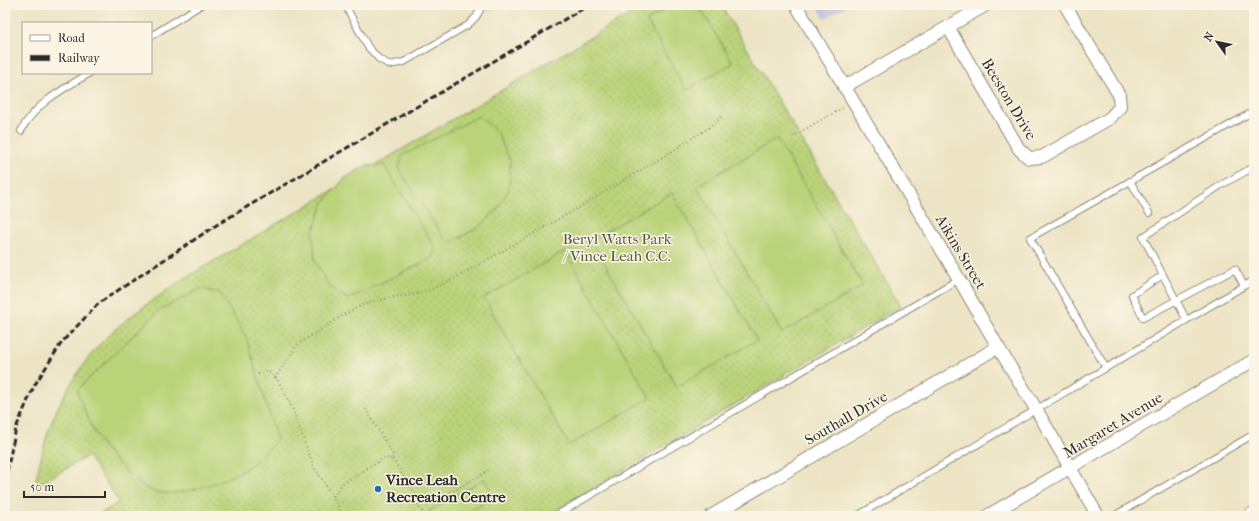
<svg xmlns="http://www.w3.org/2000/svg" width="1259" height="521" viewBox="0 0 1259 521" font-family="'IM FELL French Canon',serif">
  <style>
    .industrial { fill: #c3c1db }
    .grass { fill: url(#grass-dots); stroke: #727f52 }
    .garden { fill: #bad379; stroke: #727f52 }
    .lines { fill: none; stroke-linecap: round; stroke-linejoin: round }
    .lane-casing { stroke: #8c8878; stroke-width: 8 }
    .street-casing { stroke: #8c8878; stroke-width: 14 }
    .secondary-casing { stroke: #8c8878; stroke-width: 18 }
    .path { stroke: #8c8878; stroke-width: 2; stroke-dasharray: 1 3; stroke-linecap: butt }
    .lane { stroke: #fff; stroke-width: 6 }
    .street { stroke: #fff; stroke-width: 12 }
    .secondary { stroke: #fff; stroke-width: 16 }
    .rail { stroke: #2b2b2b; stroke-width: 3; stroke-dasharray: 6 3; stroke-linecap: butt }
    .poi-dot { fill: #1f6fb2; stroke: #fcf5e5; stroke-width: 1.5 }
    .labels { text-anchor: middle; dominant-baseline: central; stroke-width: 3; stroke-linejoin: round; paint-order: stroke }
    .street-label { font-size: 15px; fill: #2b2b2b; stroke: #fcf5e5 }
    .park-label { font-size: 15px; fill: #4f553e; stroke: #fcf5e5 }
    .poi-label { font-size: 15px; font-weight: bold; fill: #2b2b2b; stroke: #fcf5e5; text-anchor: start }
  </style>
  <defs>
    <pattern id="grass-dots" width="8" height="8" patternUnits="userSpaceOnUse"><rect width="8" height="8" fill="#bad379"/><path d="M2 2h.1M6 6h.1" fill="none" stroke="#a0b569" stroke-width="1.8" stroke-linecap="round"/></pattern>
  </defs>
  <rect width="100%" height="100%" fill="#fcf5e5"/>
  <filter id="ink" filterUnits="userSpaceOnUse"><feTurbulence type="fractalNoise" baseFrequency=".025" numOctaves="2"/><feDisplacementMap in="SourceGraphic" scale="8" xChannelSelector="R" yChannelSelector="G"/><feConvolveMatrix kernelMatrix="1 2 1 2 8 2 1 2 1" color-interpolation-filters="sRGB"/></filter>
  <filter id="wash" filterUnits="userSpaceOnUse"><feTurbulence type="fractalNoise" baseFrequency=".012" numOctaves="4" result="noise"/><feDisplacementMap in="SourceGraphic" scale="16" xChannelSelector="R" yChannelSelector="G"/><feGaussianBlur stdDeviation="0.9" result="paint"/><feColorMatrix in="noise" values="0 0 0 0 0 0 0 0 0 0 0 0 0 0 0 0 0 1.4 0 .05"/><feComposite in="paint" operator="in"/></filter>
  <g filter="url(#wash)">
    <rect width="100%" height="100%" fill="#ece4c4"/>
    <polygon class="industrial" points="817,5 848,5 824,19"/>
    <path class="grass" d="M645,5H721L901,306L546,516H97L119,502L88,456L34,487C38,472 41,457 45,442C54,408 78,367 102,342C125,318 155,299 182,280Z"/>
    <g class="garden">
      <polygon points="672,5 698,5 733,63 686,90 647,21"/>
      <polygon points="479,116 497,132 510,161 509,189 497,210 479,227 448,244 399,169 402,156"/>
      <polygon points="777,139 863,286 782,333 697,186"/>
      <polygon points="384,165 435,248 432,258 348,299 329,286 315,261 313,232 324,202 344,179 365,166"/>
      <polygon points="672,193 757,340 677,387 591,240"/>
      <polygon points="565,251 650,398 569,445 484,298"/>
      <path d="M200,289L220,293L246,337L277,440C267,451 256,462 243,470C222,482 176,499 152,491C145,488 138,482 132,477C102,451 90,428 77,390L160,310Z"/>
      <polygon points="484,479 494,497 462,516 427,516 425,514"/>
    </g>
  </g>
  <g filter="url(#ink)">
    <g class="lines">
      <g class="lane-casing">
        <g id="lane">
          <polyline points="345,5 368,47 379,59 390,65 404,62 468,25 476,17 482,6"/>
          <polyline points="482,5 482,6 495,5"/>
          <polyline points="151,36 201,5"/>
          <path d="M21,131C34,104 65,88 90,73"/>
          <polyline points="1130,181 1149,213"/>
          <polyline points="1163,275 1132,295 1143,318 1235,269 1244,286"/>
          <polyline points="1186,319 1143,237 1221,185 1254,167"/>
          <polyline points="1106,368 1030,238 1254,111"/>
          <polyline points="555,516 959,279"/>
          <polyline points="857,516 1254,280"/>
          <polyline points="1114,516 1254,434"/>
        </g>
      </g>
      <g class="street-casing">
        <g id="street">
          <polyline points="796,5 959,279 998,347 1036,409 1098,516"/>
          <polyline points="948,27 1019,149 1029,158 1042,157 1110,118 1120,107 1119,95 1065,5"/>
          <polyline points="844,87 986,5"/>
          <polyline points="711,516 998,347"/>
          <polyline points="987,516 1254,360"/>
        </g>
      </g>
      <g class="secondary-casing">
        <polyline id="secondary" points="1252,516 1254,515"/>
      </g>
      <g class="path">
        <polyline points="793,136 844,107"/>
        <polyline points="258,374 268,371 277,379 290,403 314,467 333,497 343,516"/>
        <polyline points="275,378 298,344 345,314 365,304 393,297 416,294 432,289 455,278 580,207 669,153 710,127 721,117"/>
        <polyline points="366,409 393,455 392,458"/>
        <polyline points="411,494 425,516"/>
        <path d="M333,496L343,483L386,457L390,460L392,458C401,471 416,504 434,502L489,470"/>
      </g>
      <use href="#lane" class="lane"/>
      <use href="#street" class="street"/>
      <use href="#secondary" class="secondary"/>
      <polyline class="rail" points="8,516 7,471 16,428 34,386 62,342 99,303 218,224 589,5"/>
    </g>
  </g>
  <circle class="poi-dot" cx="378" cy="489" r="4"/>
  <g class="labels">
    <g class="street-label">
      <text transform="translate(1009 99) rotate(59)">Beeston Drive</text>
      <text transform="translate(961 252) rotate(59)">Aikins Street</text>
      <text transform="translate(846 418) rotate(-30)">Southall Drive</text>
      <text transform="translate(1113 425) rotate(-31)">Margaret Avenue</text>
    </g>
    <g class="park-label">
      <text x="617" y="239">Beryl Watts Park<tspan x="617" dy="17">/ Vince Leah C.C.</tspan></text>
    </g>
    <g class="poi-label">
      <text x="386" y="480">Vince Leah<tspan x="386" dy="17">Recreation Centre</tspan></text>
    </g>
  </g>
  <rect width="1259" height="521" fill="none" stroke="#fcf5e5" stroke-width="20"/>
  <rect x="22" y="22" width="130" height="52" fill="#fcf5e5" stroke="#a8a49b"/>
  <rect x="30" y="35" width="20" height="6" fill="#ffffff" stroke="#a8a49b"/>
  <text x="58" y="42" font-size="12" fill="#2b2b2b">Road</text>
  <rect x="30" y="55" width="20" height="6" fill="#2b2b2b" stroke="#a8a49b"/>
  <text x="58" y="62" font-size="12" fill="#2b2b2b">Railway</text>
  <g transform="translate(1217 42) rotate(303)" stroke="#fcf5e5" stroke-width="3" paint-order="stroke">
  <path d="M0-3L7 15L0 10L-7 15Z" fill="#2b2b2b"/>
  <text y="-6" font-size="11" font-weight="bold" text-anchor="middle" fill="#2b2b2b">N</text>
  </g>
  <path d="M24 491v6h81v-6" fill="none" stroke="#2b2b2b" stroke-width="2"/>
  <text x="30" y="491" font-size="12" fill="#2b2b2b" stroke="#fcf5e5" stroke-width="3" paint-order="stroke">50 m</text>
</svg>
